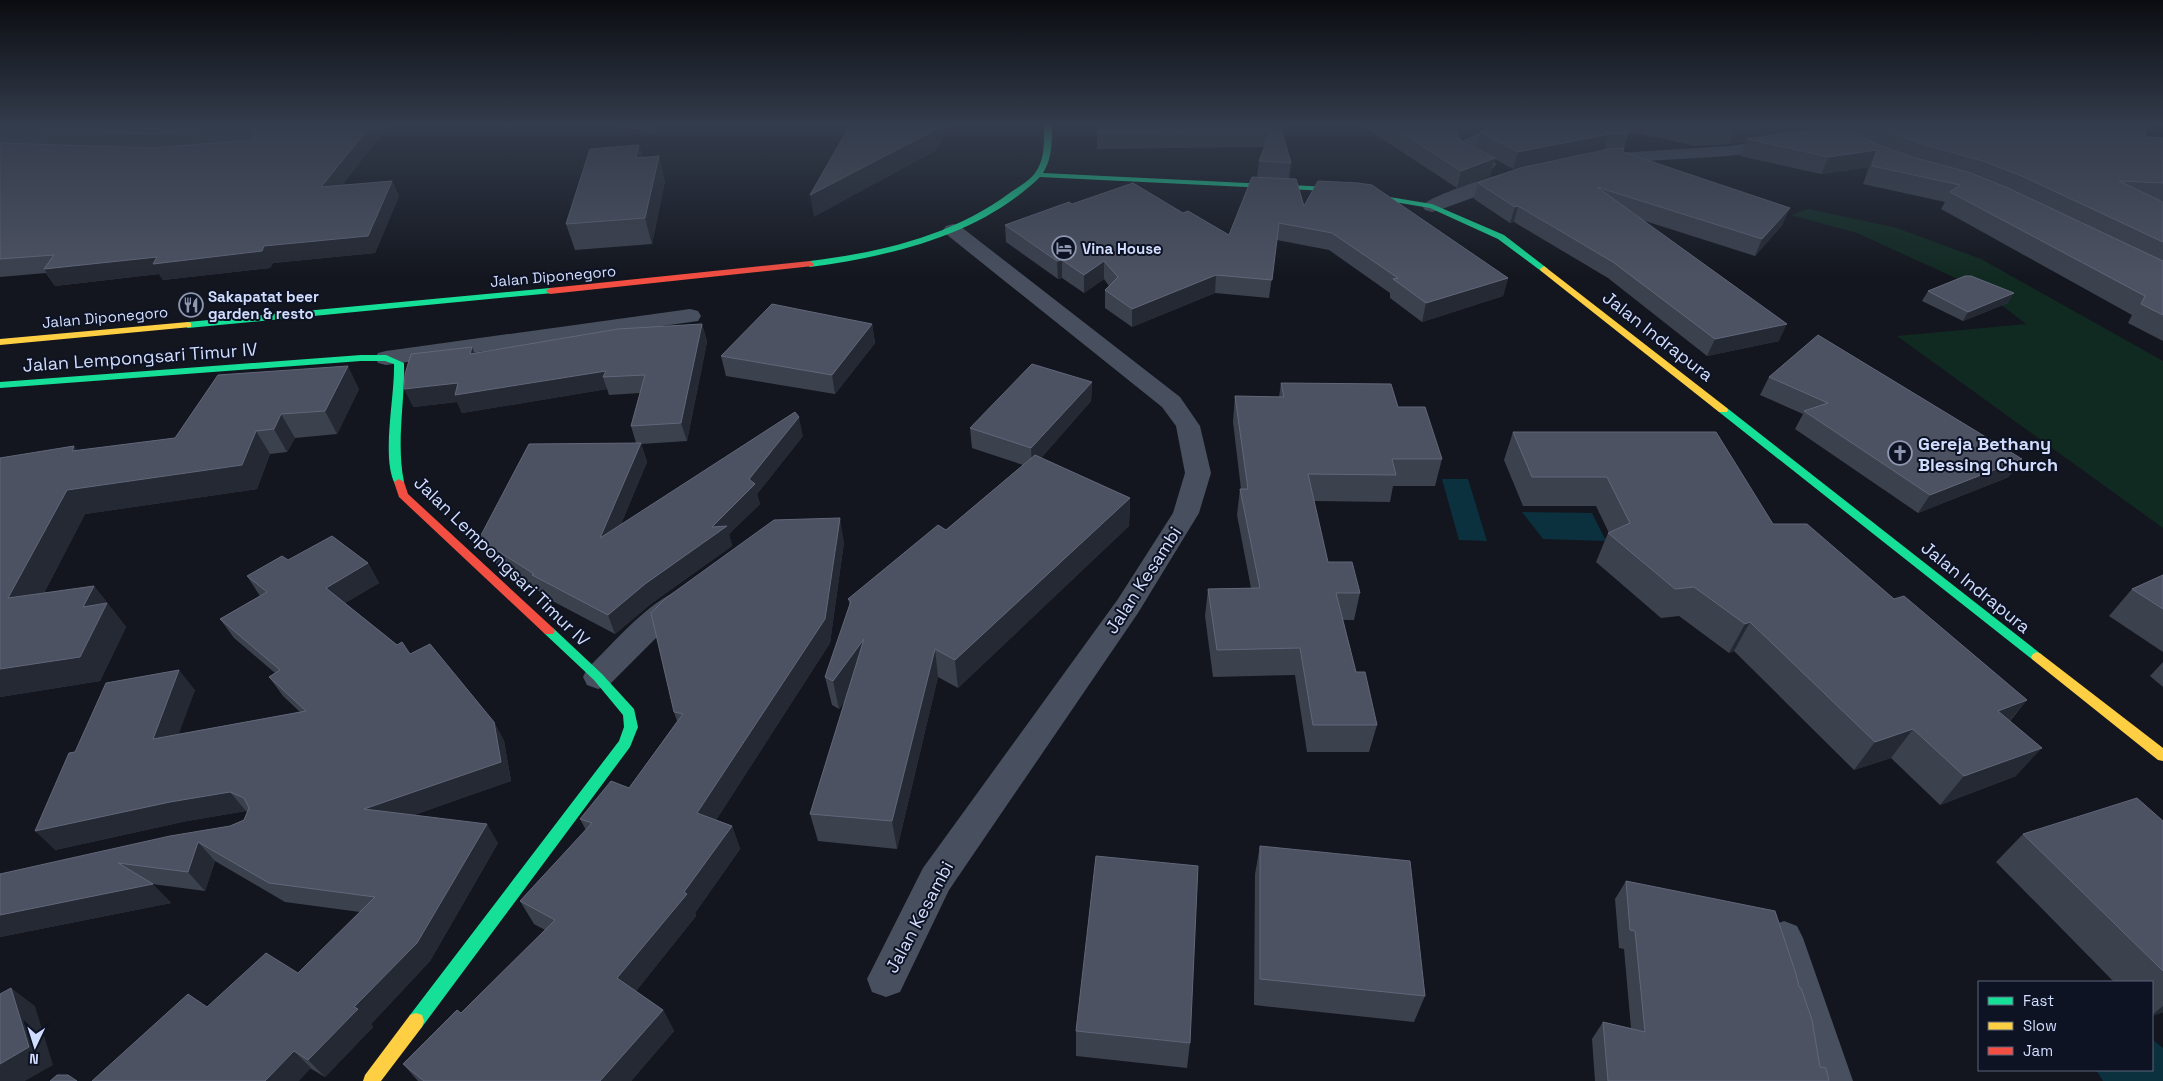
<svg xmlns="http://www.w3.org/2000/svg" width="2163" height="1081" viewBox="0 0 2163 1081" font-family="'Space Grotesk',sans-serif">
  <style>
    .green { fill: #112a21 }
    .water { fill: #0b303e }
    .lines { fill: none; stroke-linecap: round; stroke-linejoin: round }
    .street { fill: #48505f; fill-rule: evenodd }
    .fast { fill: #16e098; fill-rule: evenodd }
    .slow { fill: #ffcf43; fill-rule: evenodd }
    .jam { fill: #f24e42; fill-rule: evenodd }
    .wall { fill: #3c414e }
    .shaded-wall { fill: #252933 }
    .building { fill: #4c5261; stroke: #61677a }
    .labels { text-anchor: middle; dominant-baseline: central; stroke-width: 4; stroke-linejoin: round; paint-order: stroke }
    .far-poi-label { font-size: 15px; font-weight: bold; fill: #d1ddff; stroke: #0e1323; text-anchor: start }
    .far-street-label { font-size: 15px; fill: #d1ddff; stroke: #0e1323 }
    .street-label { font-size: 18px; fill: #d1ddff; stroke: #0e1323 }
    .poi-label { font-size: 18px; font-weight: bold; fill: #d1ddff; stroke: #0e1323; text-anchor: start }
  </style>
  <rect width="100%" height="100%" fill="#13161e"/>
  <polygon class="green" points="1808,209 1897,228 1981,259 2163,361 2163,528 1897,336 2026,324 1982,290 1857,233 1791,215"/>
  <g class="water">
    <polygon points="1442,479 1468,479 1487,541 1459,540"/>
    <polygon points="1522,512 1592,513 1606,541 1543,539"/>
    <polygon points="2152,1039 2163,1048 2163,1081 2103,1081 2096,1070 2152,1070"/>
  </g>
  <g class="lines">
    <g class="street">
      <path d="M1497,125H1521L1519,129L1472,149L1493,160L1496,164L1493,168C1480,171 1458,160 1453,147L1456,143Z"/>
      <polygon points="1809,125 1831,125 1862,142 1865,146 1862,150 1856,151 1850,150 1811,129"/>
      <polygon points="1780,139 1786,140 1789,144 1786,148 1729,156 1598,164 1592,163 1589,159 1592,155 1598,154 1729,146"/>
      <path d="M1512,171L1519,173L1521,177L1519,181L1439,210L1432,212L1425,210L1422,206C1430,195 1496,175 1512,171Z"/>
      <polygon points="953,224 960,226 1180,397 1200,426 1211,473 1199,513 1138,613 949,890 900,992 886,997 872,992 867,979 923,868 1118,599 1173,513 1185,473 1176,426 1162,407 946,234 943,230 946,226"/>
      <polygon points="690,309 698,311 701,316 698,321 386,365 378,363 375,358 378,353 386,351"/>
      <path d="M681,590L691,593L695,600L691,607L673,621L609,685L598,689L587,685L583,677L587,669C611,646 650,599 681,590Z"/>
      <polygon points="1784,921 1797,926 1803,938 1853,1081 1813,1081 1765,938 1771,926"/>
    </g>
    <g class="fast">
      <path d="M1044,125H1052C1052,142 1052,159 1043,173L1329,187L1432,204L1504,235L1548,269L1544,272L1541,271L1498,239L1430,208L1329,191L1040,177C979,236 891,256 810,267L806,264L810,261C882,252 952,236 1011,192C1020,186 1031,180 1037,170C1045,157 1044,140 1044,125Z"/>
      <polygon points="550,288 553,289 553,293 188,328 183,325 188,322"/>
      <path d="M361,355H386L404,363C405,403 396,442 404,482L403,484H395C381,457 395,397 394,364L385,361H361L0,388V382Z"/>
      <polygon points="1723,407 1727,408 2041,654 2043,657 2041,660 2033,660 1719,412 1718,410"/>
      <polygon points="549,627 553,628 602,674 634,709 638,727 630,747 422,1027 416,1029 410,1027 408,1021 410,1015 619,741 624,727 623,715 594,680 545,634 543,631 545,628"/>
    </g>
    <g class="slow">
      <polygon points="1544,266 1727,408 1728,410 1727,412 1719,412 1541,271 1540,269"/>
      <polygon points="188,322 191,323 191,327 0,345 0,339"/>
      <polygon points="2037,652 2041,654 2163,748 2163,761 2158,760 2033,660 2031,657 2033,654"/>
      <polygon points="416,1013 422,1015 424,1021 422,1027 381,1081 363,1081 365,1075 410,1015"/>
    </g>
    <g class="jam">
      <polygon points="810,261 814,264 813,266 550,294 546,291 550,288"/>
      <polygon points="399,479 404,482 408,494 553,628 555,631 553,634 545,634 399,497 394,482"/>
    </g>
  </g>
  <g class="wall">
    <polygon points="0,125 389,125 342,185 392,181 399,196 375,253 273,263 270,268 163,280 159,274 55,286 46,273 0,277"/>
    <polygon points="607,125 656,125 655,133"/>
    <polygon points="1097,125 1280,125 1291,163 1289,179 1304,206 1508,278 1503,296 1422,322 1390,298 1390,293 1329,250 1277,240 1269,298 1215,293 1132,327 1105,308 1105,290 1109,286 1104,279 1084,293 1062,278 1058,279 1006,242 1005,225 1072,204 1183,213 1229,235 1257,177 1259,161 1264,147 1097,149"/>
    <polygon points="1361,125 1491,125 1460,139 1461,141 1476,149 1480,132 1497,125 1816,125 1814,130 1836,127 1834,125 2146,125 2146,137 2163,138 2163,201 2159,200 2163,202 2163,341 2128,323 2132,315 1941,209 1945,202 1863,184 1869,167 1821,174 1740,156 1746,142 1729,144 1695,146 1629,131 1623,152 1783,224 1755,256 1642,220 1779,341 1707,356 1608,278 1514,222 1510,223 1474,199 1478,183 1525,167 1513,169 1495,159 1490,176 1457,188"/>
    <polygon points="639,145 643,157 665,181 652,244 575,250 566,224"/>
    <polygon points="1928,291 2008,303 1963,321 1922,301"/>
    <polygon points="702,324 707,342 687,441 641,444 647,462 621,524 803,436 757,494 760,504 729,534 732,546 652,603 615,634 541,595 539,591 499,566 489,557 480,537 636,443 631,426 640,393 609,395 607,389 462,413 457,402 413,407 472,347 474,353"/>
    <polygon points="872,324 875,343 835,394 726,376 721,356"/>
    <polygon points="1769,377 2009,477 1918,513 1795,429 1803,414 1760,395"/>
    <polygon points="1092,382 1091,401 1041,458 1130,498 1129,526 958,688 938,677 897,849 818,841 810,814 845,701 839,709 832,705 825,677 850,606 848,599 946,530 1023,465 972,448 970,428"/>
    <polygon points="1281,383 1398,407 1442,459 1435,486 1393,486 1390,502 1314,501 1328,562 1360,593 1354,620 1343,620 1356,672 1377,725 1369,752 1307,752 1295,675 1213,677 1205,616 1208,589 1251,588 1237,515 1240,489 1241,489 1233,422 1235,396 1279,397"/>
    <polygon points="359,389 337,434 295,438 287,452 270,454 257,489 85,514 44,593 94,586 126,627 100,681 0,697 0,458 77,451 175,438"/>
    <polygon points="1513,432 1773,524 1894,599 2027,700 2010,721 2016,776 1940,805 1891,758 1854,770 1734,651 1729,653 1679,616 1661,618 1596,562 1608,533 1609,533 1596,506 1523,506 1504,460"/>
    <polygon points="844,542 830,643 716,820 732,826 740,849 695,913 696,916 636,991 663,1010 674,1031 631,1081 418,1081 403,1064 461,1013 545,930 534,924 520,901 586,830 580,819 629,788 677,721 674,712"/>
    <polygon points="288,560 368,563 379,583 345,603 494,722 504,741 511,781 414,815 498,843 430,961 371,1024 373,1027 325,1077 207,1007 298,973 360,912 285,902 215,861 205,891 152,884 171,903 0,937 0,874 230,826 244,820 247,812 246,811 187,821 55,850 75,752 195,690 178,734 300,712 283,696 269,677 275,673 234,638 220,619 260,596 247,576"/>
    <polygon points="2163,575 2163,652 2109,616 2132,589"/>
    <polygon points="2163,662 2163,687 2150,676"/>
    <polygon points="2163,821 2163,1012 2152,1016 2152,982 2114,982 1996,862 2023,834"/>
    <polygon points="1260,846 1425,996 1414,1022 1254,1005 1255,874"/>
    <polygon points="1626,881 1799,987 1820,1067 1829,1081 1595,1081 1592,1039 1603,1022 1631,1028 1624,949 1619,948 1615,899"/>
    <polygon points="1076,1031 1190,1043 1187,1068 1076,1056"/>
  </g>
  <g class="shaded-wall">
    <polygon points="371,125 389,125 328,203 321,187"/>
    <polygon points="653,125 656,125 655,133"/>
    <polygon points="937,125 948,125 937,150 814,217 810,195"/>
    <polygon points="1458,125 1491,125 1455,141 1455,129"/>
    <polygon points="1749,125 1816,125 1814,132 1747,139 1746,142 1729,144 1735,127"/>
    <polygon points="1609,134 1604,151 1513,169 1518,152"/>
    <polygon points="639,145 646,169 636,158"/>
    <polygon points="1877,150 1869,167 1821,174 1829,157"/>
    <polygon points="659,156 665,181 652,244 645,218"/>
    <polygon points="1495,158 1490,176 1457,188 1461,171"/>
    <polygon points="392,181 399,196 375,253 273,263 270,268 163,280 159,274 55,286 44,269 264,246"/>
    <polygon points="1518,206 1514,222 1510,223 1515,207"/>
    <polygon points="1790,208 1783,224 1755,256 1762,239"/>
    <polygon points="1062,260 1062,278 1058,279 1057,261"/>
    <polygon points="1104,261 1104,279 1084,293 1084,275"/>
    <polygon points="1216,275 1215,293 1132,327 1132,309"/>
    <polygon points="1508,278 1503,296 1422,322 1426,303"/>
    <polygon points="2014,293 2008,303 1963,321 1968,312"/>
    <polygon points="702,324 707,342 687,441 681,423"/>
    <polygon points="872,324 875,343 835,394 832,375"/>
    <polygon points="1787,324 1779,341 1707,356 1715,339"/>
    <polygon points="472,347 479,365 470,354"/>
    <polygon points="348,366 359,389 337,434 325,411"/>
    <polygon points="606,371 603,377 607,389 462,413 457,402 413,407 404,389 458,383"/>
    <polygon points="1092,382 1091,401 1032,468 1031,448"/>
    <polygon points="281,414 295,438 287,452 274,429"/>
    <polygon points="799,417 803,436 757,494 760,504 729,534 732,546 652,603 615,634 608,615 712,527"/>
    <polygon points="256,431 270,454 257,489 85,514 29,622 8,598 67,490"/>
    <polygon points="641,443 647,462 607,557 600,538"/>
    <polygon points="74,446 91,470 72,451"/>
    <polygon points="2022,459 2009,477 1918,513 1930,495"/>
    <polygon points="1130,498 1129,526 958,688 955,660"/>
    <polygon points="840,518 844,542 830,643 706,836 697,813"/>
    <polygon points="368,563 379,583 338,607 326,588"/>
    <polygon points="94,586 126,627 100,681 0,697 0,669 83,607"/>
    <polygon points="1750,622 1734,651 1729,653 1745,624"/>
    <polygon points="864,639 869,667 839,709 833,681"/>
    <polygon points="935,649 938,677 897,849 892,821"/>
    <polygon points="179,670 195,690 170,758 153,739"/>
    <polygon points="2027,700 2003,728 1998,711"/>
    <polygon points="494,722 504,741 511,781 377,828 364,809"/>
    <polygon points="1913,729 1891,758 1854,770 1875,742"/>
    <polygon points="2042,748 2016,776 1940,805 1964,776"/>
    <polygon points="230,792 246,811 187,821 55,850 35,831 170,802"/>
    <polygon points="487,824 498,843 430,961 371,1024 373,1027 325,1077 308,1060 354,1007"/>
    <polygon points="732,826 740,849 695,913 696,916 629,1000 617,978 684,892"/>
    <polygon points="198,842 215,861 205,891 188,872"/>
    <polygon points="153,884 171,903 0,937 0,915"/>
    <polygon points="11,988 35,1006 53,1065 25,1081 0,1081 0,1064"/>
    <polygon points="2163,1006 2163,1012 2152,1016 2152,1015"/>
    <polygon points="663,1010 674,1031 631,1081 600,1081"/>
    <polygon points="294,1051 311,1068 299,1081 265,1081"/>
  </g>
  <g class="building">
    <polygon points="0,125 371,125 321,187 392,181 368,236 264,246 262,251 153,264 157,257 44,269 54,255 0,259 0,143 153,148 252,140 256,134 253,129 245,127 154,134 0,129"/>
    <polygon points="850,125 937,125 935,130 810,195"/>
    <polygon points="1097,125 1280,125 1291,163 1259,161 1271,131 1097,133"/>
    <polygon points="1389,125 1458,125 1455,129 1461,141 1495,158 1461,171"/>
    <polygon points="1497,125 1630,125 1628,133 1609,134 1518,152 1480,132"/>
    <polygon points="1683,125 1749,125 1735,127 1701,129"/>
    <polygon points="1875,125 2146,125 2146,137 2163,138 2163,183 2119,181 2163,202 2163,242 2024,177 1983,161 1925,145 1890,132"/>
    <polygon points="1841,126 1876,144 1912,157 1968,172 2008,188 2163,261 2163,315 2141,304 2145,296 1950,192 1960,185 1872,166 1877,150 1829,157 1747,139"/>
    <polygon points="639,145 636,158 659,156 645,218 566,224 590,149"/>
    <polygon points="1624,148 1623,152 1790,208 1762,239 1597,187 1787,324 1715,339 1613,262 1518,206 1515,207 1478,183 1520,168 1609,149"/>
    <polygon points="1252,177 1296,179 1304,206 1318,181 1358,183 1372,185 1508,278 1426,303 1393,279 1398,278 1332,233 1279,223 1272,280 1216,275 1132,309 1105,290 1118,277 1104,261 1084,275 1062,260 1057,261 1005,225 1069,202 1072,204 1133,183 1183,213 1188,211 1229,235"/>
    <polygon points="1965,276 1971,276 2014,293 1968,312 1928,291"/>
    <polygon points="772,304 872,324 832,375 721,356"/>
    <polygon points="702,324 681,423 631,426 645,375 603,377 606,371 455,395 458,383 404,389 405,374 411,354 472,347 470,354 618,329"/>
    <polygon points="1818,335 2022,459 1930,495 1804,411 1828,403 1769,377"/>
    <polygon points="1032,364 1092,382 1031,448 970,428"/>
    <polygon points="348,366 325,411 281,414 274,429 256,431 242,465 67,490 8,598 94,586 83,607 107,603 80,657 0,669 0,458 74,446 72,451 175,438 218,375"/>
    <polygon points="1281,383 1391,384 1398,407 1425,407 1442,459 1392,459 1396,475 1308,474 1328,562 1352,562 1360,593 1336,593 1356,672 1365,672 1377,725 1313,725 1300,648 1217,650 1208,589 1260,588 1240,489 1248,489 1235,396 1284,397"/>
    <polygon points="795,412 799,417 749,479 755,484 712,527 727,526 645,584 608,615 532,575 534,574 490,546 480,537 529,444 641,443 600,538"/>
    <polygon points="1513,432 1716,432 1773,524 1807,524 1894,599 1904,596 2027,700 1998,711 2042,748 1964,776 1913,729 1875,742 1750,622 1745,624 1694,587 1675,589 1608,533 1630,523 1607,477 1532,477"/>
    <polygon points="1035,455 1130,498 955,660 935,649 892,821 810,814 864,639 833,681 825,677 851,601 848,599 938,525 946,530"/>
    <polygon points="840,518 825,619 697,813 732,826 684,892 687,894 617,978 663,1010 600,1081 424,1081 403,1064 457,1010 461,1013 555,920 520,901 592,823 580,819 611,781 629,788 683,714 674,712 651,613 666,598 774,520"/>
    <polygon points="332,536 368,563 326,588 397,645 402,642 410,654 430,644 494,722 501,762 364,809 487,824 417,943 354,1007 358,1009 308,1060 294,1051 265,1081 92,1081 188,994 207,1007 266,953 298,973 375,897 269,883 198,842 188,872 118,863 153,884 0,915 0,874 170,836 230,826 244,820 249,808 244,798 230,792 170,802 35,831 69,753 75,752 106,683 179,670 153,739 306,711 269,677 280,670 220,619 267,592 247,576 282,556 288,560"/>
    <polygon points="2163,575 2163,609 2132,589"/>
    <polygon points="2137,798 2163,821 2163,971 2023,834"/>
    <polygon points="1260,846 1410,861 1425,996 1260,979"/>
    <polygon points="1096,856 1198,866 1190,1043 1076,1031"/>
    <polygon points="1626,881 1775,911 1796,974 1799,987 1801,988 1812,1020 1820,1067 1826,1068 1829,1081 1608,1081 1603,1022 1645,1032 1635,931 1630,930"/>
    <polygon points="11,988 29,1047 0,1064 0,994"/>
    <polygon points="57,1075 68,1075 77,1081 50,1081"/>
  </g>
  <linearGradient id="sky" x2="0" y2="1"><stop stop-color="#0a0c10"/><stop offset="0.45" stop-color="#333c4c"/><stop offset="1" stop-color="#333c4c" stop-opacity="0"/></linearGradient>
  <rect width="2163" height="277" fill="url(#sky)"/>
  <defs>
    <g id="hotel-ring" transform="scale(1.25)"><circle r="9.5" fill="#0e1323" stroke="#8e97b0" stroke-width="1.5"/><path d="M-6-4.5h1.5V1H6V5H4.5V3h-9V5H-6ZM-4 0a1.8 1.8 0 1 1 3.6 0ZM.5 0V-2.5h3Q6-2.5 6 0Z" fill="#8e97b0"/></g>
    <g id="restaurant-ring" transform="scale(1.25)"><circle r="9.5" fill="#0e1323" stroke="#8e97b0" stroke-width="1.5"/><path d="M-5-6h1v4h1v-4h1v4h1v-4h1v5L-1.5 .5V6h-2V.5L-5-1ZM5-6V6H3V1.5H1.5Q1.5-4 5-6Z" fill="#8e97b0"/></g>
    <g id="church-ring" transform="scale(1.25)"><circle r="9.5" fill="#0e1323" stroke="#8e97b0" stroke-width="1.5"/><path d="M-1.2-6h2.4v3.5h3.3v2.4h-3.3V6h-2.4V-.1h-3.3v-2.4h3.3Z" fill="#8e97b0"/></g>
  </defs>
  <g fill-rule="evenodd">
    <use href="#hotel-ring" x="1064" y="248"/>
    <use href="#restaurant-ring" x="191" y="305"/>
    <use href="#church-ring" x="1900" y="453"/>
  </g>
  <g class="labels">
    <g class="far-poi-label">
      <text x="1082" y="248">Vina House</text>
      <text x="208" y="296">Sakapatat beer<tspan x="208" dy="17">garden &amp; resto</tspan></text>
    </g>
    <g class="far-street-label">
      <text transform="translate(553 276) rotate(-5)">Jalan Diponegoro</text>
      <text transform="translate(105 317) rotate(-5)">Jalan Diponegoro</text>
    </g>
    <g class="street-label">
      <text transform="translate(1658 336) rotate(38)">Jalan Indrapura</text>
      <text transform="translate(140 357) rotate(-4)">Jalan Lempongsari Timur IV</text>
      <text transform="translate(502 561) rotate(44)">Jalan Lempongsari Timur IV</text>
      <text transform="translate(1143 580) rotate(-57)">Jalan Kesambi</text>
      <text transform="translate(1976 587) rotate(39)">Jalan Indrapura</text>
      <text transform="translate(919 917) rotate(-62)">Jalan Kesambi</text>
    </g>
    <g class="poi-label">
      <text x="1918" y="443">Gereja Bethany<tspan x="1918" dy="21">Blessing Church</tspan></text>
    </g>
  </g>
  <rect x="1978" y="981" width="175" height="90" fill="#0e1323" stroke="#5c647b"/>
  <rect x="1988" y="997" width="25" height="8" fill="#16e098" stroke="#5c647b"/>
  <text x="2023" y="1006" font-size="15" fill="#d1ddff">Fast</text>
  <rect x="1988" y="1022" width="25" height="8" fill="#ffcf43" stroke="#5c647b"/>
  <text x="2023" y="1031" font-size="15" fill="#d1ddff">Slow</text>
  <rect x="1988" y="1047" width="25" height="8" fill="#f24e42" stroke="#5c647b"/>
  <text x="2023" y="1056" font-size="15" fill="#d1ddff">Jam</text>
  <g transform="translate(35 1046) rotate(184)" stroke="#0e1323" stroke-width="4" paint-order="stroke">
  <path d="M0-4L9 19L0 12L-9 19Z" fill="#d1ddff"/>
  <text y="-8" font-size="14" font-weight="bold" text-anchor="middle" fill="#d1ddff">N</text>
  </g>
</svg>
